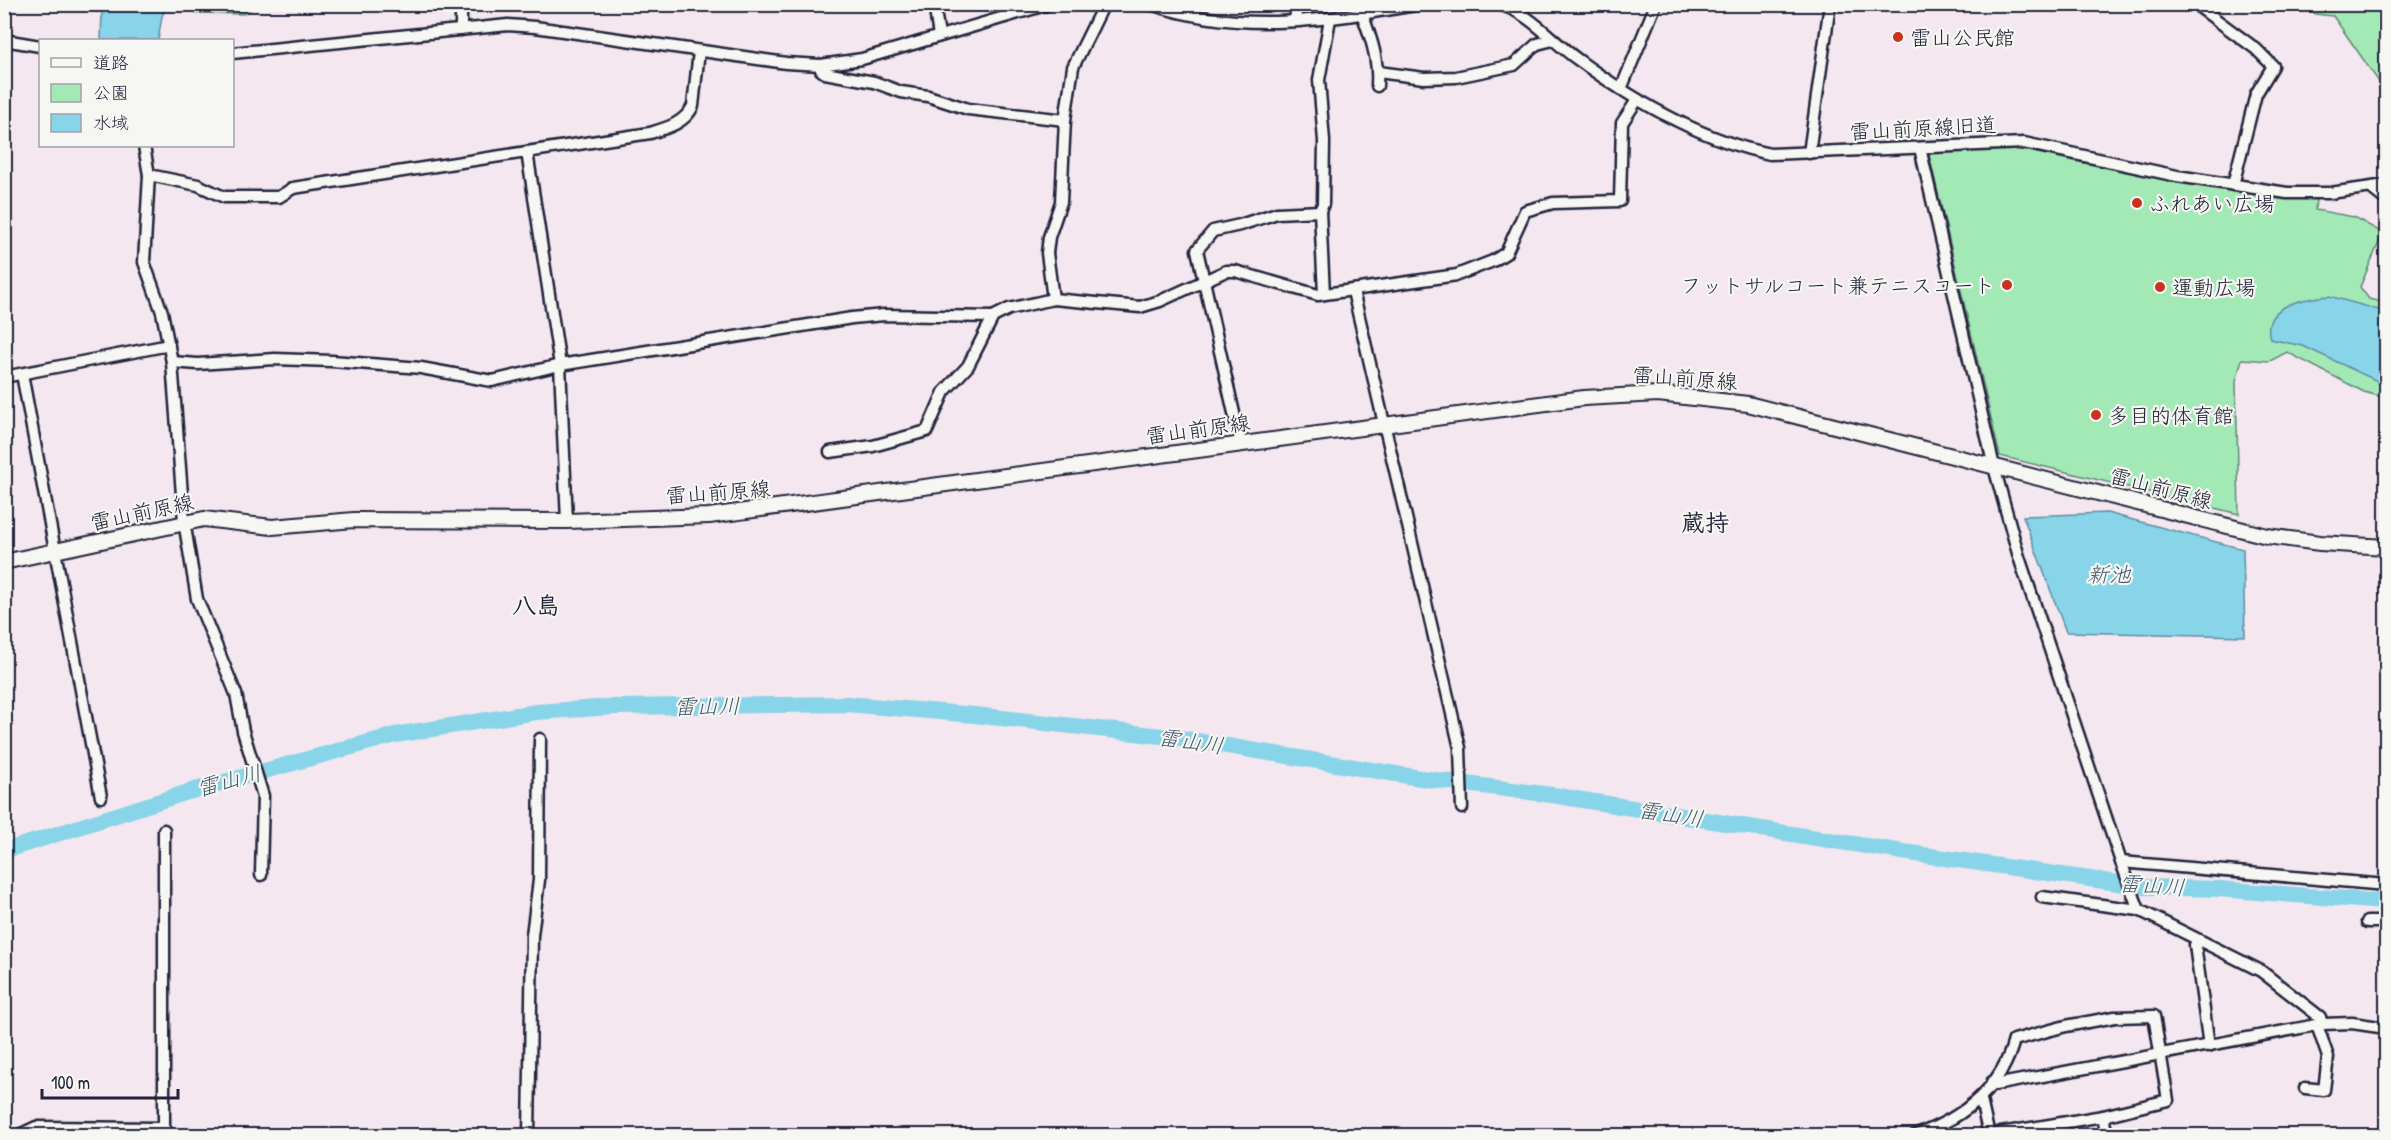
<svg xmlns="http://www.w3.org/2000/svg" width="2391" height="1140" viewBox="0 0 2391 1140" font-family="'Patrick Hand','Klee One',sans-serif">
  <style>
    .green { fill: #a3e9b6; stroke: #628678; stroke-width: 1.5 }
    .water { fill: #88d4e8; stroke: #5f8da3; stroke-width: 1.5 }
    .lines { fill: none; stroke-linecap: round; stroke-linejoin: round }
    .river { stroke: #88d4e8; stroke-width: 16 }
    .minor-casing { stroke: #22223b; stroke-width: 15 }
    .major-casing { stroke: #22223b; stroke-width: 18 }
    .minor { stroke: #f6f6f2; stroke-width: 10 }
    .major { stroke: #f6f6f2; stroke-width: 14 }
    .poi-dot { fill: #c8321e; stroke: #f6f6f2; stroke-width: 2 }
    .labels { text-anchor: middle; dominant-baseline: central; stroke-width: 4.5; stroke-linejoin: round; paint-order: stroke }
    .poi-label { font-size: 21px; fill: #22223b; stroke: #f6f6f2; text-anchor: start }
    .street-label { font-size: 21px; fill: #22223b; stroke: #f6f6f2 }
    .water-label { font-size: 22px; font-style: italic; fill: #41576f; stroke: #f6f6f2 }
    .quarter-label { font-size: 24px; font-weight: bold; fill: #22223b; stroke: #f6f6f2 }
  </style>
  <rect width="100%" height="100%" fill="#f4e7ef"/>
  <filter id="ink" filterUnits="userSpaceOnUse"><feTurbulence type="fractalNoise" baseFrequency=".0167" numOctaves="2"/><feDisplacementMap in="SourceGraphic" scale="12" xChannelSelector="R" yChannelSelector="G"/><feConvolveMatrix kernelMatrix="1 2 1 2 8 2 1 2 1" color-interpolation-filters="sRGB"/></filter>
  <g filter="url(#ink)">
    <g class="green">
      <polygon points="192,5 257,5 244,14 196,13"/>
      <polygon points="2310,5 2386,5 2386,92 2333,16 2315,14"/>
      <polygon points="2025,146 2316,198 2315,210 2354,217 2383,233 2360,287 2369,299 2386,303 2386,398 2364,392 2287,352 2270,361 2242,359 2236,381 2239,514 2000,456 1928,150"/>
    </g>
    <g class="water">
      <polygon points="168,5 162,16 158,40 101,40 102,12 90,11 83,5"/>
      <path d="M2329,296L2386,312V378L2379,382L2303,346L2270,339C2260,305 2306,298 2329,296Z"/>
      <polygon points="2107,513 2243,549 2245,636 2066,632 2023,516"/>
    </g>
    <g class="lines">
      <polyline class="river" points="4,851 188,792 395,735 536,712 614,707 847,704 975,715 1179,738 1420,778 1552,795 1903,852 2145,887 2219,889 2386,902"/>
      <g class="minor-casing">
        <g id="minor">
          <polyline points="461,4 461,30"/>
          <polyline points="934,4 939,36"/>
          <path d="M1150,4C1243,35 1328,20 1423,4"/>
          <path d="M1498,4C1528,11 1553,42 1577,59C1633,100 1702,140 1770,154L2024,143L2177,176L2287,193H2330L2386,185"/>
          <polyline points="2195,4 2256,49 2273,66 2256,94 2233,185"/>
          <path d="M1362,14C1371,37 1379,61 1377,86"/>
          <polyline points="1295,20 1297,4"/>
          <polyline points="4,40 40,46"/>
          <polyline points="232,53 508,25 535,27 786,63 821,65 862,59 1049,4"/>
          <polyline points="821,65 821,70 825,73 874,82 901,92 928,96 968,109 1065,120"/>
          <polyline points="1378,72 1424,78 1456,77 1514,65 1537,44 1553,40"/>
          <polyline points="1621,89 1656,4"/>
          <polyline points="144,146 149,175 144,262 162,312 172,362 184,521 197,599 236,694 243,731 263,796 261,875"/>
          <polyline points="1920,148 1994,467 2019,557 2121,862 2139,910"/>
          <polyline points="527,152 560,365 567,521"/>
          <polyline points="1809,153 1830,4"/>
          <path d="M149,175L198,185L224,197H279L293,188L650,133C667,128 685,123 693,106L699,51"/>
          <polyline points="2371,188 2386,200"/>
          <polyline points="1320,211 1324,294"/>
          <polyline points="1353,291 1460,748 1462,808"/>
          <polyline points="1053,299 1047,253 1049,237 1061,202 1065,120 1073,67 1104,4"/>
          <polyline points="172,362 198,364 275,359 332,361 421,368 492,381 560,365 852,318 884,315 993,317"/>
          <polyline points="22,374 101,797"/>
          <polyline points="4,377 169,345"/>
          <polyline points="1241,444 1197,250 1213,231 1240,225 1277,213 1320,211 1323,204 1324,141 1319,80 1330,19"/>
          <polyline points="830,452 873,446 927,431 944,392 968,366 993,317 1009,309 1053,299 1140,307 1160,301 1226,271 1235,271 1318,295 1457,275 1493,261 1506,253 1525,211 1553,203 1620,201 1622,123 1637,100"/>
          <polyline points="164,830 164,1128 170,1136"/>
          <polyline points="2121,862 2386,885"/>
          <polyline points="2042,897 2139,910 2261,971 2320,1017 2322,1024 2352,1023 2386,1028"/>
          <polyline points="2367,922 2386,922"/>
          <polyline points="2198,940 2195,945 2209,1046"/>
          <polyline points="1992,1082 1995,1085 2322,1024"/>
          <polyline points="2305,1088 2324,1090 2328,1057 2317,1025"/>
          <polyline points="1981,1100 1989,1136"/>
          <polyline points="2103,1116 2107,1136"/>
          <polyline points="17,1136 36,1127 164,1128"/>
          <polyline points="529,1136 532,935 539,880 540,739"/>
          <polyline points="1756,1136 1797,1136"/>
          <path d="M1914,1136C1961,1119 2001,1090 2014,1040L2066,1026L2115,1017L2154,1016L2168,1100L2103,1116L1989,1135"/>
        </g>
      </g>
      <g class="major-casing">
        <polyline id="major" points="4,562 204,519 272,527 354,520 567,521 709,516 1584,398 1658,394 1748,404 2267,536 2320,543 2386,547"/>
      </g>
      <use href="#minor" class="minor"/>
      <use href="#major" class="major"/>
    </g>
  </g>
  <g class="poi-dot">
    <circle cx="1898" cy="37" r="6"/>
    <circle cx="2137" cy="203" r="6"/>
    <circle cx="2007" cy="285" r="6"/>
    <circle cx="2160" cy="287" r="6"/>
    <circle cx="2096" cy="415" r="6"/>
  </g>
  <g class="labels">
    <g class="poi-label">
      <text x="1910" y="37">雷山公民館</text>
      <text x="2149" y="203">ふれあい広場</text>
      <text x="1995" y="285" text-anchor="end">フットサルコート兼テニスコート</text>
      <text x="2172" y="287">運動広場</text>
      <text x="2108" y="415">多目的体育館</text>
    </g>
    <g class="street-label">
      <text transform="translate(1923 128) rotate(-3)">雷山前原線旧道</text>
      <text transform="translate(1685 378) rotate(4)">雷山前原線</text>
      <text transform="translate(1198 429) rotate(-8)">雷山前原線</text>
      <text transform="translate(2161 488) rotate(15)">雷山前原線</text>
      <text transform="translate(718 492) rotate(-4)">雷山前原線</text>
      <text transform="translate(142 512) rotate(-12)">雷山前原線</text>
    </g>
    <g class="water-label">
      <text x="2109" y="574">新池</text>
      <text transform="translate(707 706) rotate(-1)">雷山川</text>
      <text transform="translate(1191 741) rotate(8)">雷山川</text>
      <text transform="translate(229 780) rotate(-15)">雷山川</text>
      <text transform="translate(1671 814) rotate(9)">雷山川</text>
      <text transform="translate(2152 885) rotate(4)">雷山川</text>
    </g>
    <g class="quarter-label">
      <text x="1705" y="522">蔵持</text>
      <text x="536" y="605">八島</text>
    </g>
  </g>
  <rect width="2391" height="1140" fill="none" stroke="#f6f6f2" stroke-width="24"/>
  <rect x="12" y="12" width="2367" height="1116" fill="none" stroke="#22223b" stroke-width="2" filter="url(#ink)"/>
  <rect x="39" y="39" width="195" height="108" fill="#f6f6f2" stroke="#a1a1a9" stroke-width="1.5"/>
  <rect x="51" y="58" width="30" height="9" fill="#f6f6f2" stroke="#a1a1a9" stroke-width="1.5"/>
  <text x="93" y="69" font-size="18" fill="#22223b">道路</text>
  <rect x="51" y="84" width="30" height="18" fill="#a3e9b6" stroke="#a1a1a9" stroke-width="1.5"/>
  <text x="93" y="99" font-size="18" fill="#22223b">公園</text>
  <rect x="51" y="114" width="30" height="18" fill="#88d4e8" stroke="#a1a1a9" stroke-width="1.5"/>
  <text x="93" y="129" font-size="18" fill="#22223b">水域</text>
  <path d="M42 1089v9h136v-9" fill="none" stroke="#22223b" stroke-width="3"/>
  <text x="51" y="1089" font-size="18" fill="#22223b" stroke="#f6f6f2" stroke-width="4.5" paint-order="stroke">100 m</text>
</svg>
